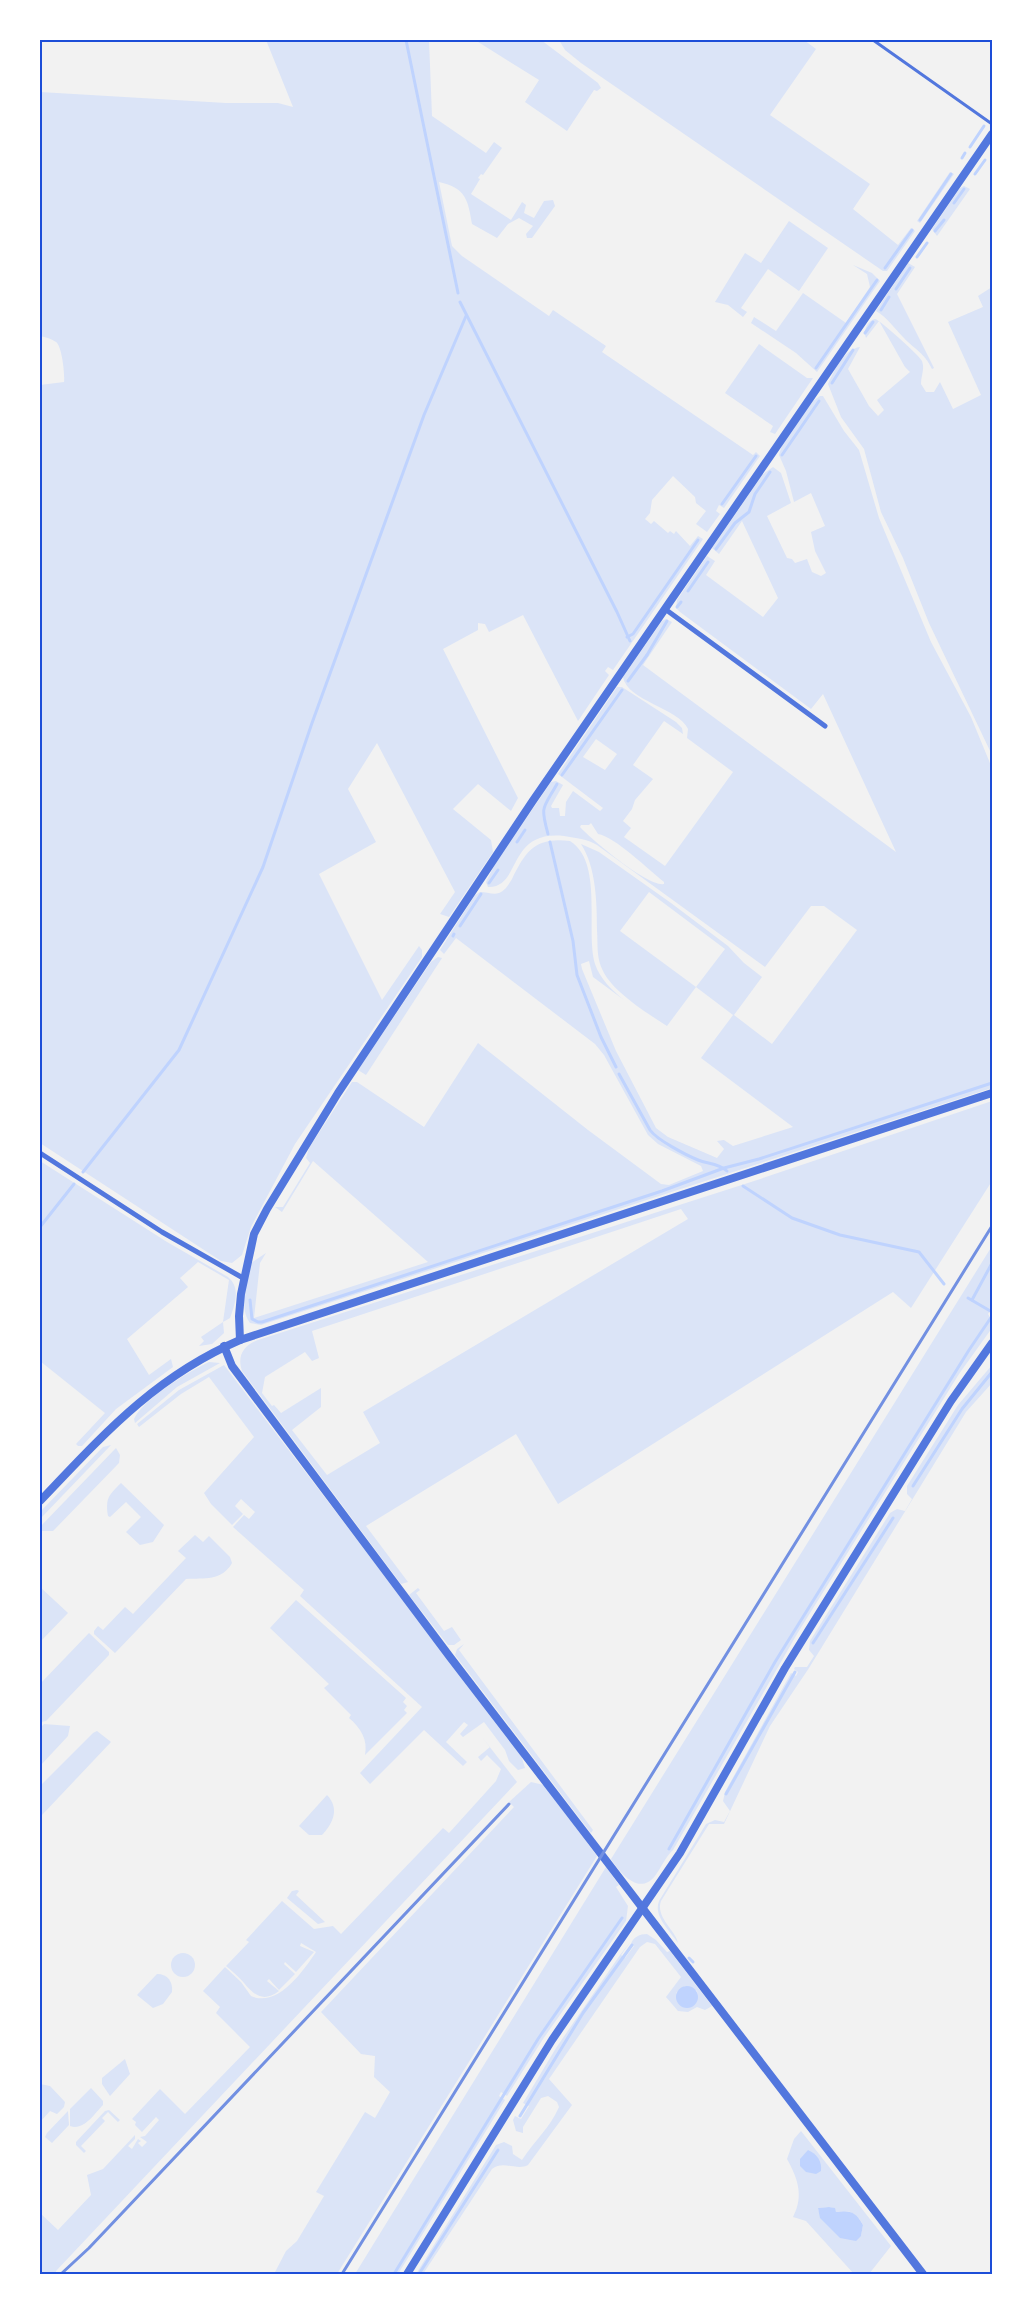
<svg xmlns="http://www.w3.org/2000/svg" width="1032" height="2314" viewBox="0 0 1032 2314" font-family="'DejaVu Sans',sans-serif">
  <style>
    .green { fill: #dbe4f7; fill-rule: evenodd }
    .water { fill: #bfd3fe }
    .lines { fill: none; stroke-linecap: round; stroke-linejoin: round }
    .stream { stroke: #bfd3fe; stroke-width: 3 }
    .service { stroke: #5277de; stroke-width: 3 }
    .minor { stroke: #5277de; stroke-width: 5 }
    .tertiary { stroke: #5277de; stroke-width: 8 }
    .rail { stroke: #7290e2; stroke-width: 3 }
    .neatline { fill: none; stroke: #1d4ed8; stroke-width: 2 }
  </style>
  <rect width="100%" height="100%" fill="#f2f2f2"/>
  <g class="green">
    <path d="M266,40H429L432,116L486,153L494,142L502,148L483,175L481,174L478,178L480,179L471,194L511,220L522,202L526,205L524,213L534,218L544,201L553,200L555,206L532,238H527L526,234L533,226L519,218L508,224L497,238L472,224C468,200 466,188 439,182L452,246L462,256L549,316L553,310L606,346L602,352L753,455L756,452L760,456L724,508L719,505L716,511L720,514L707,532L696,524L706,511L696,503L695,497L673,476L652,500L650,513L645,519L651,524L654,521L668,533L670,531L674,534L676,531L690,546L698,536L703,539L613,670L608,667L605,671L609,675L578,721L523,615L489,632L485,624L478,623V630L443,649L518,798L511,811L478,784L453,809L491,840L493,852L449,917L440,914L455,892L377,743L348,789L376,842L319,874L382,1000L419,946L422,950V957L295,1144L251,1227L242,1255L232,1263L221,1261L40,1143V385L64,382C65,375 62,346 56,342C52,339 45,337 40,336V92L226,103H278L293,107Z"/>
    <polygon points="475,40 505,40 508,42 510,40 541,40 598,83 601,88 597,91 594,90 567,131 525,102 539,80"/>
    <polygon points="559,40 804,40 816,49 770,115 870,184 853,209 898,245 911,228 915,231 887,271 883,271 581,63 565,50"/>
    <polygon points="950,172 954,174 920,223 917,221"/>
    <polygon points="964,186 970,189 937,236 932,229 960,188"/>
    <polygon points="789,221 828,248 799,291 768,269 741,308 747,312 743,317 728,305 715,302 745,253 761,263"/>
    <path d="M908,263L915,267L897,294L934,368L932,369C924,352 915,350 904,338C894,328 888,318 876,311Z"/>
    <polygon points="853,265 872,273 880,281 817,372 796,353 751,323 754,317 776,331 803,293 846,323 870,287 867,274"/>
    <path d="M992,287V755L929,623L903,558L881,512L864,449L841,417L828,384C834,371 844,349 860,347L848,369L869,406L878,416L884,410L877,400L910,372L905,367L879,321L866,338C863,331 867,321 875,319C880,320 920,356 922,361C925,369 921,376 921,384L926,392H934L940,382L953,409L981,395L948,322L983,307L978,296Z"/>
    <polygon points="759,344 807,378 813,378 775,434 770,432 773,426 725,393"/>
    <path d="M820,396H823L844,431L859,450L879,518L931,642L971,717L992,768V1088L261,1325L250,1323C238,1308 248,1280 251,1263L266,1253L260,1263L254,1318L428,1262L313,1161L282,1212L275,1207H283L310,1163L306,1158L309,1148L352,1082H357L424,1127L478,1043L588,1130L661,1184L669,1185L703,1171L701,1166L658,1144L648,1135L604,1055L595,1044L456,938L444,954L440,950L475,895L480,892C487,892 493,895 499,893C505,891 509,884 512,879C526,850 536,837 570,841C604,862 585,932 595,964C600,979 612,990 624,1000L593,977L589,961L581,964L582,969L616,1051L656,1128L668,1137L717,1158L724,1149L717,1141L724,1140L733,1146L793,1127L701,1058L733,1015L696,987L667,1026C647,1013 613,992 603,971C596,958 598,944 597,930C597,902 596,867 581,844L599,852L671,903L728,946L744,963L762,977L734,1015L772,1044L857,930L824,906H811L765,967L597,845C587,839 576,838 564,836C506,830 522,888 488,887L486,882L494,866L551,782L556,781L563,785L551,806L552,808H559L560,816H565L566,802L573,791L600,811L603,808L558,774L617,687H622L676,722L682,728L683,734L664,721L633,765L653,779L635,800L632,809L623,821L631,828L624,837L665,866L733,772L687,738L688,729C679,708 627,701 623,677L662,621L666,619L672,622L643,665L896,852L823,694L811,709L680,612L676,608L677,600L707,556L715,561L706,575L763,617L778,598L742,521L719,554L712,548L763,474L773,467L781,473L791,503L767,516L787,558L792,559L795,563L807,559L812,572L821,576L826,573L815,551L811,532L825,526L811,493L794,502L786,471L779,455L782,445L813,401ZM596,739L617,754L605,770L583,757ZM591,823L598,834C614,836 649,870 664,882V884C648,887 592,840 580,827L581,825H589ZM649,892L725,949L696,987L620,931Z"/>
    <polygon points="438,957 442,958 366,1075 358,1070 431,962"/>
    <path d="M992,1101V1181L911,1308L893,1292L558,1504L516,1434L366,1526L408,1582L401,1584L242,1371C237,1356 243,1346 258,1340L751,1182ZM681,1209L688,1219L363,1412L380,1443L327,1475L292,1430L321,1407V1388L281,1413L274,1405L272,1406L262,1393L265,1377L305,1352L312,1361L319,1358L312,1331Z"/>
    <path d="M40,1161L167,1242L228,1277C241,1288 235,1304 230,1318L223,1322L224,1333L212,1344L199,1346L204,1341L201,1337L223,1322L229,1280L198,1262L180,1278L188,1287L127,1339L149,1375L171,1359L173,1367L116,1409L82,1446H78L76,1444L105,1413L40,1361Z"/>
    <path d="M992,1246V1308L988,1314L992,1321V1328L959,1374L797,1634L673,1850C666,1856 661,1868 655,1876C639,1896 620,1873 611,1859Z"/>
    <path d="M209,1362L220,1363L177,1387L135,1423L134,1419C143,1399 188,1372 209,1362Z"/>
    <polygon points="224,1365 521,1755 525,1768 518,1770 509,1761 505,1750 484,1722 463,1737 460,1734 468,1725 464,1722 446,1742 467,1762 463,1766 424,1730 370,1784 360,1773 422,1707 300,1596 304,1590 233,1527 244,1515 249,1519 255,1512 241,1499 235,1506 243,1514 232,1525 211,1504 204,1493 254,1437 209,1377 181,1394 139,1427 137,1424 179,1390"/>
    <path d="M992,1365V1383L966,1412L809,1668L770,1726L724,1824H709L661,1901C655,1917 676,1931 678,1943C670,1931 653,1916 659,1901L706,1824L715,1820L724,1822L730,1811L723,1801L725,1792L791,1673L796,1676L798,1672L794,1669L795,1667H807L814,1656L809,1650L810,1641L890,1513L897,1509L905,1511L912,1499L907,1494V1486L958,1405Z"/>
    <polygon points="111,1445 40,1519 40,1512 103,1447"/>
    <polygon points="116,1448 120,1455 119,1463 53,1531 40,1531 40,1527"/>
    <path d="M121,1483L164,1525L153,1542L140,1545L126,1532L141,1517L126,1502L110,1517L108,1516C105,1498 109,1495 121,1483Z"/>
    <path d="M195,1535L203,1542L209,1536L230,1557L232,1563C222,1581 204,1578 186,1579L115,1653L94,1634V1631L98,1626L103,1630L125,1607L133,1614L186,1558L178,1551Z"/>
    <polygon points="40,1587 68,1613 40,1642"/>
    <polygon points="418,1588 420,1590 416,1593 444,1631 452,1627 461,1640 454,1645 448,1645 409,1595"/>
    <path d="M296,1600L406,1698L403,1702L407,1706L404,1710L407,1713L365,1755C368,1740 361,1728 349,1718L351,1715L324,1688L329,1684L270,1628Z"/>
    <polygon points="89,1633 109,1652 109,1655 46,1721 41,1722 40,1684"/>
    <polygon points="464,1644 459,1650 593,1830 591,1833 455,1655 457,1649"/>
    <polygon points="44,1724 70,1726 68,1736 40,1766 40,1728"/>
    <polygon points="97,1731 111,1742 42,1815 40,1813 40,1786 93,1733"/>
    <path d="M482,1737L517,1782L56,2271V2274H40V2213L58,2230L91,2195L87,2175L103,2169L135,2135V2139L128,2146L132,2149L138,2139L141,2141L138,2143L142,2147L147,2142L140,2137L145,2136L159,2120L156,2117L142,2132L135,2125L136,2122L132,2119L160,2089L185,2114L250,2047L216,2013L220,2007L203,1991L225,1967L241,1982L251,1996C278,2008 303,1971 316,1952L301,1943L300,1946L314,1952L296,1972L285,1962L284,1964L295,1974L279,1990L269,1979L267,1981L279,1991C263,2003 254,1995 244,1983C240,1978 232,1971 226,1966L249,1942L246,1940L282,1901L314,1929L333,1926L341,1934L443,1828L449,1833L496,1781L501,1769L487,1755L481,1761L478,1757L490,1747Z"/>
    <polygon points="531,1782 544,1785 597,1856 337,2274 274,2274 286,2251 297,2241 324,2196 316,2192 365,2112 375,2118 390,2092 374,2077 375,2056 361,2054 321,2012 514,1807 509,1802"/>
    <path d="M327,1795C340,1809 333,1823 322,1835H309L299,1826Z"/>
    <polygon points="606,1867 619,1885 616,1887 628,1906 626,1921 543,2039 507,2096 501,2092 499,2096 505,2100 398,2274 355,2274"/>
    <polygon points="297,1890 299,1891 296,1895 325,1922 318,1924 287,1898 292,1891"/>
    <path d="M647,1934L656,1940L667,1952L670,1951L712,2006L705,2010L697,2007L688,2012L678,2011L666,1997L681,1977L655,1944L647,1942L640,1947L549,2079L572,2105L528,2165C517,2171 503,2160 492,2169L423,2274H416L496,2145L504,2142L512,2146L513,2154L522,2160C534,2141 550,2128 559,2107L557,2102L548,2096L541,2098L523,2127V2133L516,2131L513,2120L515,2116L521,2119L529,2106L523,2103L556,2048L620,1955L631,1941L621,1955L625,1958L634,1946L631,1944C633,1937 640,1934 647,1934ZM685,1986L697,1991L698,1997L693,2006L676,1993Z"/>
    <circle cx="183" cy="1965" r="12"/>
    <path d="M157,1974C168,1974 173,1982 172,1992L163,2004L153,2008L137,1995Z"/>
    <polygon points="125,2059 130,2074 110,2096 102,2084 102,2078"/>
    <polygon points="40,2084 50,2086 65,2102 64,2107 57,2114 50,2111 40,2122"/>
    <path d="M91,2088L103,2101V2105C94,2114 84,2131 70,2126V2109Z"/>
    <polygon points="109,2110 120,2120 118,2122 108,2112 102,2118 105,2121 81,2146 86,2151 84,2153 76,2145 76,2142 105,2111"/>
    <polygon points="68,2111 69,2125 52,2143 45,2137 47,2133"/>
    <path d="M801,2131L891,2246L869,2274H854L806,2221L793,2217C804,2196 798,2179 787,2159L794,2139ZM829,2207L834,2208L836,2212C849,2209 857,2213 863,2225L861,2236C841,2231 823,2230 818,2208Z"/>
  </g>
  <g class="water">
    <circle cx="687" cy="1997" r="11"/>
    <path d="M808,2150C817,2154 822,2161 821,2171L816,2174L806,2172L800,2166V2159Z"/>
    <path d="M829,2207L835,2208L836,2212C850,2210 856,2212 863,2225L861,2236L856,2241L840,2238L820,2218L818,2208Z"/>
  </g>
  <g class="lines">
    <g class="stream">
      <polyline points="406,40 458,293"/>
      <polyline points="970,147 984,126"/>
      <polyline points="962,158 965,153"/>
      <polyline points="975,174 985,160"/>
      <polyline points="954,203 964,189"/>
      <polyline points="920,220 951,174"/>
      <polyline points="935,231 944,220"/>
      <polyline points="917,257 927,243"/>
      <polyline points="885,268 912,230"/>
      <polyline points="896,289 910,268"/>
      <polyline points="460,302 617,612 630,641"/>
      <polyline points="881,310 889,297"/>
      <polyline points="865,333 873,322"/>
      <polyline points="816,368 877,280"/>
      <polyline points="832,383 853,350"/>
      <polyline points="782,455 819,401"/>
      <polyline points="722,504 756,456"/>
      <polyline points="716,549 735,523 749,512 755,494 770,472"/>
      <polyline points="688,591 708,562"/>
      <polyline points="677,607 681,602"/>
      <polyline points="627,637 633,634 698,540"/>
      <polyline points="647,655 667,621"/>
      <polyline points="628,681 647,655"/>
      <polyline points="562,775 622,690"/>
      <path d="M548,834C540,805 543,809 557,784"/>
      <polyline points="517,842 525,830"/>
      <polyline points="550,842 573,941 577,975 601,1037 616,1067"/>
      <polyline points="489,883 498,870"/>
      <polyline points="460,926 481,894"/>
      <polyline points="453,936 454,934"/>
      <path d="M619,1074L650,1130C657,1140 686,1155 698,1160C708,1164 718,1163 727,1171"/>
      <polyline points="83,1172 179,1050 263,867 312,723 424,415 466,316"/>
      <polyline points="743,1186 792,1218 840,1235 919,1252 944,1284"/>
      <polyline points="40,1227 74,1184"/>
      <polyline points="968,1298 992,1312"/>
      <polyline points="250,1300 252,1319 258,1322 262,1322 662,1191 724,1168 759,1159 992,1083"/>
      <polyline points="972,1300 992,1263"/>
      <polyline points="913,1486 962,1409 992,1372"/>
      <polyline points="813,1643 893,1518"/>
      <polyline points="726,1794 795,1672"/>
      <polyline points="669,1849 775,1662 969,1350 992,1316"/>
      <polyline points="689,1958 693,1962"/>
      <polyline points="520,2116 583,2013 632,1945"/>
      <polyline points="394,2274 538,2039 622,1918"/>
      <polyline points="419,2274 498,2150"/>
    </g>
    <polyline class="service" points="873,40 992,124"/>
    <g class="minor">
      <polyline points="665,609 825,726"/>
      <polyline points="40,1153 162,1232 243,1278"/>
    </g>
    <g class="tertiary">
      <polyline points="240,1340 239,1316 241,1294 254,1234 267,1209 338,1093 532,802 992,134"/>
      <polyline points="224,1346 232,1366 450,1657 923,2274"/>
      <path d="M40,1501C103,1435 154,1377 240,1340L992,1093"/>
      <polyline points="407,2274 552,2040 680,1853 785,1668 951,1401 992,1343"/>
    </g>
    <g class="rail">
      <polyline points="61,2274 89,2248 509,1804"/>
      <polyline points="342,2274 992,1226"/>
    </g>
  </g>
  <rect width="1032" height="2314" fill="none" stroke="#ffffff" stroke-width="82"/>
  <rect x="41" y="41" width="950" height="2232" class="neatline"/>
</svg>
